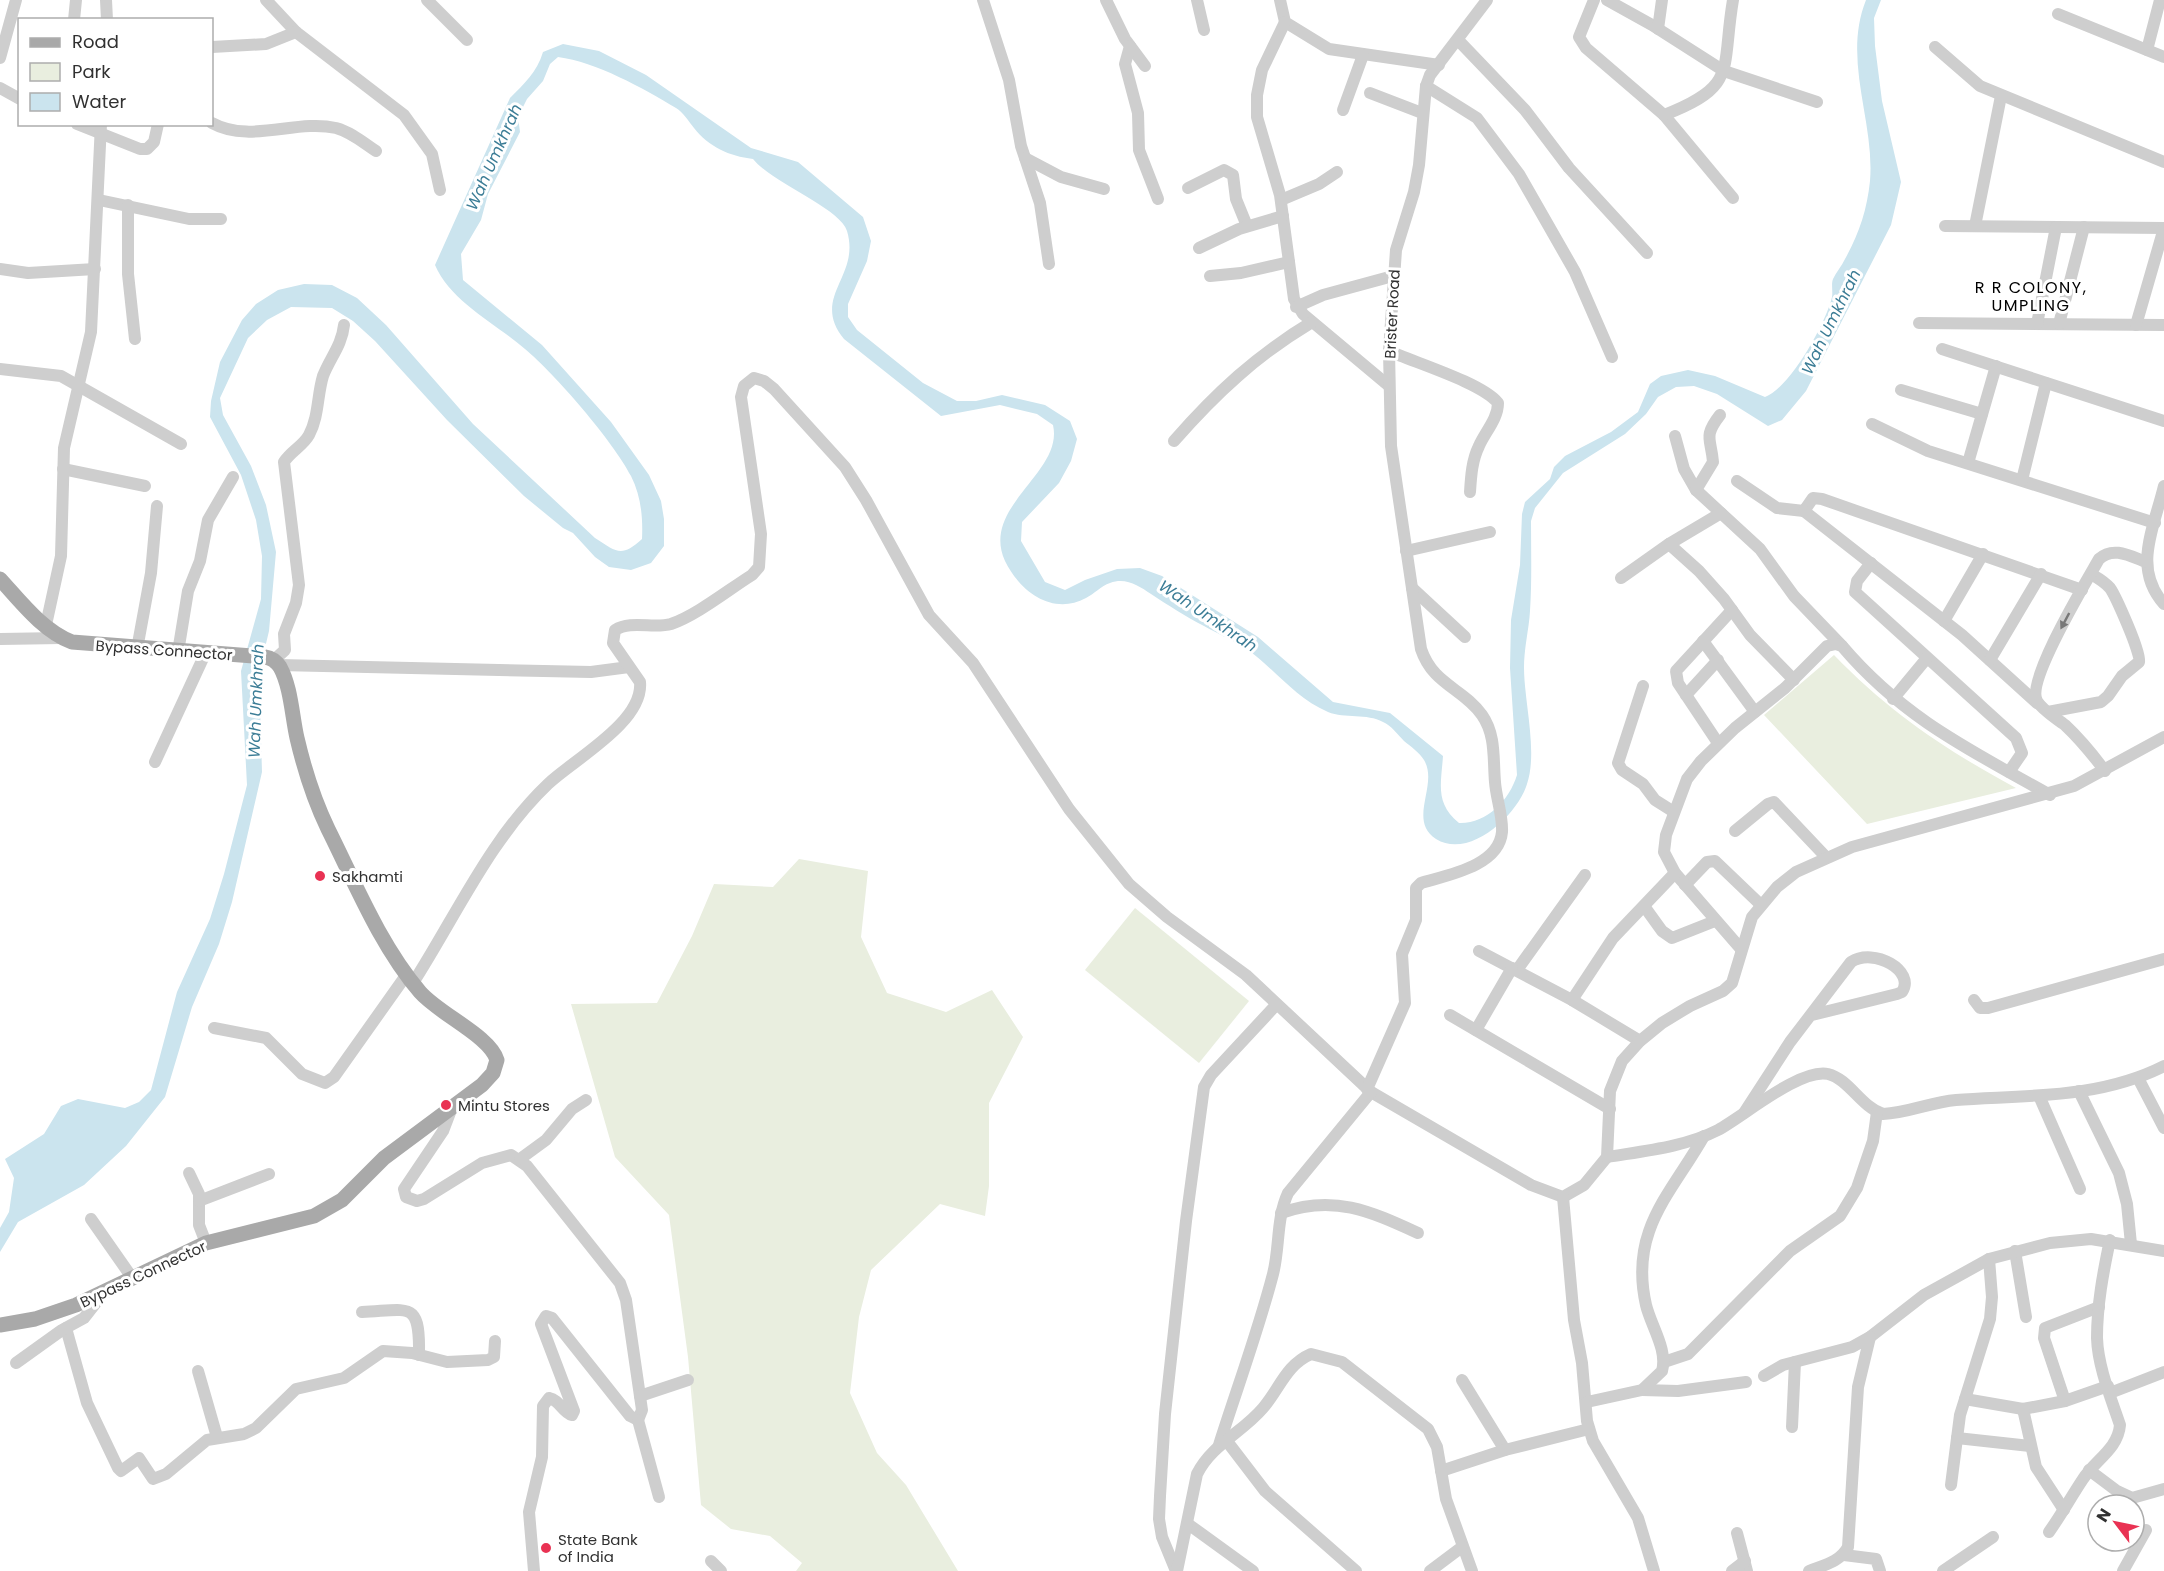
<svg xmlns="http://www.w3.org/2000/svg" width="2164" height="1571" viewBox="0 0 2164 1571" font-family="Poppins,sans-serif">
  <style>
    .green { fill: #e9eedf }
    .water { fill: #cbe4ee }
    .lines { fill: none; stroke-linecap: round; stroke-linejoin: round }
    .minor { stroke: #cecece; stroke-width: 12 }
    .major { stroke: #a9a9a9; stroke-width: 15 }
    .oneway { fill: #787878 }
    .poi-dot { fill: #e93253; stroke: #fff; stroke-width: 2 }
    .labels { text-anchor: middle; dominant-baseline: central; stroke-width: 6; stroke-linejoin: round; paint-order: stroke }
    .street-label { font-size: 15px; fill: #313131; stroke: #fff }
    .poi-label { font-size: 15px; fill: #313131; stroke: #fff; text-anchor: start }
    .water-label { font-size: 16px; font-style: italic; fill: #3c7d96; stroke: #fff }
    .neighbourhood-label { font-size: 16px; letter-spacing: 1.5px; fill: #000; stroke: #fff }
  </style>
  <rect width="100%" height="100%" fill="#fff"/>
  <g class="green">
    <path d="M1834,655C1890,713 1946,750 2016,788L1867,824L1764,715Z"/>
    <polygon points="799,859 868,871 861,937 887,993 946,1012 992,990 1023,1037 989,1103 989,1186 985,1216 940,1204 871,1270 859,1317 850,1393 877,1453 906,1485 958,1571 796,1571 802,1563 770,1536 731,1529 701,1505 688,1357 669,1215 615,1157 571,1004 657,1003 692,936 714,884 773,887"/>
    <polygon points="1135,908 1249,1001 1199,1063 1085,970"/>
  </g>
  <path class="water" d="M1866,0H1881L1874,18L1875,46L1882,101L1901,182L1891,225L1806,391L1782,420L1768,426L1717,394L1694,386L1676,387L1658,397L1646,414L1625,434L1563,473L1535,508L1531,521C1531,550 1532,581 1530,611C1529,629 1524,648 1524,667C1524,702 1538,751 1527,784C1518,814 1470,860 1436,839C1407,820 1439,785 1424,760C1420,753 1410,746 1404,741C1398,735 1391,725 1383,722C1367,713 1345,719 1328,712C1295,698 1276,670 1248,650C1235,641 1218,634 1204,626C1186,617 1168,605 1151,594C1139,586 1126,577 1110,583C1101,586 1094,594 1086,598C1053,616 1020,592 1005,561C980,506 1064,473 1053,425L1037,414L1000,405L941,416L844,339C810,297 861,277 847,231C840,208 772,183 753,159C729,156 709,147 694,128C689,122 683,112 676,108C643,88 596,62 558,57L550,64L543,81L527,99L518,117L520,132L488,194L481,220L461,254L463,280L542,345L611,422L649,475L661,501L664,519V546L651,563L631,570L609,567L595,557L573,533L563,528L524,496L447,420L375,341L353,321L332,308L291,307L267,320L248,338L220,398L223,415L251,466L266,505L276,552L269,631L259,673L262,772L232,902L219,944L192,1007L165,1097L126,1146L84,1185L18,1222L0,1252V1228L9,1212L14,1178L5,1159L44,1134L61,1106L78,1099L125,1108L139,1102L151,1090L177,992L210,919L224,874L247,785L241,671L261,599L262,556L256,520L241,475L210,417L211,401L220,362L242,320L256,304L278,290L304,284L332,285L357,298L386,325L473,424L595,538C617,552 621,558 642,539C643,517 641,496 631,476C613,441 555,374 525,349C495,323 451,302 435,265L510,98C524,84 537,72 543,52L563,44L599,51L646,75L751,148L798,162L863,217L871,241L867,261L848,304V317L857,330L923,383L957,401H976L1002,395L1045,405L1070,421L1077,439L1071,461L1059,483L1022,522L1021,541L1045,582L1065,590L1085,580L1117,569L1140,568L1162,576L1258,637L1333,702L1390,713L1443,756C1441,785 1435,803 1459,823C1486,824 1509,801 1517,775L1510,668L1511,620L1520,565L1522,514L1525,502L1550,479L1554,467L1565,456L1611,432L1638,412L1650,384L1661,376L1688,370L1715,376L1765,397C1790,388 1826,323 1832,297C1833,291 1831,284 1833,279C1836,272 1842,266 1845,259C1859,234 1867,210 1870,181C1875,121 1842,60 1866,0Z"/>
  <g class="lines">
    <g class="minor">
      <polyline points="106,0 107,20"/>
      <polyline points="266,0 296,32 404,115 432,154 440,190"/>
      <polyline points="427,0 467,40"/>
      <polyline points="983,0 1009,80 1021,146 1040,203 1049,264"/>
      <polyline points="1106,0 1125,39 1145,66"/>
      <polyline points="1197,0 1204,30"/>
      <polyline points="1280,0 1285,22 1329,49 1439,65"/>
      <polyline points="1594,0 1579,37 1586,48 1664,115 1733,198"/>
      <polyline points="1607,0 1652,25 1724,71 1817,102"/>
      <polyline points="2058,14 2164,57"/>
      <polyline points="74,20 76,0"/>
      <polyline points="1285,22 1262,70 1257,95 1257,117 1280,195 1294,299 1303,314 1389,386"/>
      <polyline points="1658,29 1662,0"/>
      <polyline points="1458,40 1525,110 1569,168 1647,253"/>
      <polyline points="1130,46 1125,64 1138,113 1139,150 1158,199"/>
      <polyline points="212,47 266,44 296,32"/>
      <polyline points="1935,47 1980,86 2164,162"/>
      <polyline points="2147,50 2160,0"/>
      <polyline points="0,58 16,0"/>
      <polyline points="1426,86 1477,118 1519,174 1575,272 1612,357"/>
      <polyline points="0,88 20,99"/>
      <polyline points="1370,93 1422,113"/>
      <polyline points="1343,110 1363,55"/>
      <path d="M1664,115C1739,86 1721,70 1733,0"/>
      <path d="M212,123C250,144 296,119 336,128C351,132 364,143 376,151"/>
      <polyline points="77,124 140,149 147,149 154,142 158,124"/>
      <polyline points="1025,158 1061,177 1104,189"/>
      <polyline points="1188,188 1224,170 1233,175 1236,199 1247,226"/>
      <polyline points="99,200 189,219 221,219"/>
      <polyline points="1281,200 1319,184 1337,172"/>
      <polyline points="128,205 128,274 135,339"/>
      <polyline points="1945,226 2164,228"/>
      <polyline points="1975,226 2001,96"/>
      <polyline points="1199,248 1239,229 1283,216"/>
      <polyline points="0,269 28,273 95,269"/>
      <polyline points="1210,276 1241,273 1289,262"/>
      <polyline points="1296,307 1323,295 1393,276"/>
      <polyline points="1919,323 2164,325"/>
      <polyline points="2037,324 2056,227"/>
      <polyline points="2059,324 2084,227"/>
      <polyline points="2136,325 2164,228"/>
      <polyline points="1942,349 2164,421"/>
      <path d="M1389,351C1416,363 1482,383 1498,403C1498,419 1485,432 1479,446C1472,460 1471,476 1470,492"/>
      <polyline points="0,369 61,376 181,444"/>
      <polyline points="1901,390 1982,414"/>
      <polyline points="1872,424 1928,451 2155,523"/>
      <polyline points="1675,436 1684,469 1696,490 1760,549 1794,596 1842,646"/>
      <path d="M1174,441C1216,393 1257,355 1312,322"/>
      <polyline points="1968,463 1996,366"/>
      <polyline points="63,469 145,486"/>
      <polyline points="2022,480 2046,383"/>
      <polyline points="1737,481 1777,508 1804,511 1813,498 1822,499 2082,590"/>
      <path d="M2164,486C2154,528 2132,568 2164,604"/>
      <path d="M1696,490L1713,462C1711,438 1703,437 1720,415"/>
      <polyline points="1804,511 1962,635 2037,703"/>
      <polyline points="1669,544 1699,571 1724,599 1750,635 1794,680"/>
      <polyline points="1406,551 1490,532"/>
      <polyline points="1871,563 1857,581 1855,592 2016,738 2022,753 2009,772"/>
      <polyline points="1621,578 1669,544 1721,513"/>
      <polyline points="1412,588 1465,637"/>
      <polyline points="1944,621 1983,554"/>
      <polyline points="46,625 61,556 64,448 91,332 101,124"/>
      <polyline points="0,639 61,638"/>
      <polyline points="1703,641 1755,712"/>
      <polyline points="137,649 151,573 157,506"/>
      <polyline points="178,652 188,591 200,561 208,520 233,477"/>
      <path d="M274,660L285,650L284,634L296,603L299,585L284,462C291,451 303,446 309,435C319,416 317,396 323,376C330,358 342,345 344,325"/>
      <polyline points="1990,660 2041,574"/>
      <polyline points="279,665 591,672 629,667"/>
      <polyline points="1643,686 1618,763 1622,770 1643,784 1655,800 1674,812"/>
      <polyline points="1686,695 1718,660"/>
      <polyline points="1893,699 1927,658"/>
      <path d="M2048,712L2101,702L2108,696L2122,676L2139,662C2142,654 2115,595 2110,588C2104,581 2098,578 2091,574"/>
      <polyline points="1718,743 1678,683 1676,671 1732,610"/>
      <polyline points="155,762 205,654"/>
      <path d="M2105,771C2093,755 2080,739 2065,725C2056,718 2043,711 2037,701C2026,681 2086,582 2099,559C2113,546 2130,556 2146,562"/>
      <polyline points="1735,831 1768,804 1774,802 1826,857"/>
      <polyline points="1685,885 1707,862 1715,861 1761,905"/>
      <polyline points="1644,906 1662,931 1672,938 1715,921"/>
      <path d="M1741,949L1675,873L1664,852L1666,835L1687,779L1701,761L1735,728L1785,688L1827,646L1836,644L1842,646C1903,718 1970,750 2050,795"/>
      <polyline points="1479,951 1572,1000 1640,1041"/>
      <polyline points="1517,970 1585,875"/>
      <path d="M413,983C456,916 490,839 548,784C573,760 644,722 640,682L613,643L615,630C631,620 654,629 671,624C697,615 728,590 752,575L759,567L761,534L741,397L744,386L754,378L764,381L774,389L845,467L866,500L929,615L973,663L1069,809L1129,884L1167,917L1246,975L1371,1092L1531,1185L1563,1197L1584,1185L1607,1157L1610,1091L1622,1061L1640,1041L1662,1023L1690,1006L1723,991L1732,983L1752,917L1777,887L1796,872L1852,847L2074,786L2164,737"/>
      <polyline points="1572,1000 1613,938 1675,873"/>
      <polyline points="1974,1000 1980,1008 1988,1008 2164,959"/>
      <polyline points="1450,1015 1610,1109"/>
      <polyline points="214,1028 266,1038 302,1074 325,1083 334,1077 407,974"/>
      <polyline points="1476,1030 1512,968"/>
      <polyline points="2138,1078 2164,1128"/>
      <path d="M1367,1089L1405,1003L1402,954L1416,920V888L1421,883C1448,875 1499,866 1502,832C1503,816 1496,798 1495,782C1493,759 1496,735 1482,715C1463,688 1433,685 1421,649L1391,446L1389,351L1396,250L1414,192L1419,165L1426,86L1430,75L1487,0"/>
      <polyline points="2079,1091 2119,1173 2127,1204 2131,1244"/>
      <polyline points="2040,1098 2080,1189"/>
      <path d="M451,1110L443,1131L404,1189L406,1197L417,1201L424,1199L482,1163L511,1155L527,1166L620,1283L626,1300L642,1410L638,1420L630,1416L552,1318L546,1316L541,1324L574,1411L572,1415C562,1412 560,1400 549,1398L543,1406L542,1457L529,1512L534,1571"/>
      <path d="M1744,1113L1790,1042L1851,962C1874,947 1916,971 1902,992L1897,994L1812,1015"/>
      <path d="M1607,1157C1643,1151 1685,1147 1718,1130C1744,1116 1800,1068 1828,1074C1849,1079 1861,1107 1883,1114C1908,1113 1931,1102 1956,1100C2026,1095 2099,1099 2164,1066"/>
      <polyline points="520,1159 546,1140 572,1109 586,1100"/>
      <polyline points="189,1173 199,1194 199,1225 206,1243"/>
      <polyline points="1563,1197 1574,1320 1582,1363 1587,1421 1593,1441 1638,1518 1654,1571"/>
      <polyline points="199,1201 269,1174"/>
      <path d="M1281,1213C1333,1194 1370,1211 1418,1233"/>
      <polyline points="91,1219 133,1279"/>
      <polyline points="2015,1251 2026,1317"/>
      <path d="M362,1312C410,1310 420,1300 419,1355"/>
      <polyline points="66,1328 87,1403 118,1468 121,1471 139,1458 153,1479 166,1474 207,1440 244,1434 256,1428 296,1389 344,1378 383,1351 412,1353 447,1362 488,1360 494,1357 495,1341"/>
      <polyline points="1664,1362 1688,1354 1790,1251 1840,1216 1857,1188 1873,1141 1877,1112"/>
      <polyline points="16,1363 62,1330 84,1318 102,1295"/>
      <polyline points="198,1371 217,1437"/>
      <polyline points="1764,1376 1783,1365 1852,1347 1870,1337 1924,1295 1989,1259 2050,1243 2091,1239 2164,1251"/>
      <polyline points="1462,1380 1505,1450"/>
      <polyline points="1642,1390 1678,1391 1746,1382"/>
      <polyline points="2110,1393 2164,1372"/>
      <polyline points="640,1396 688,1380"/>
      <polyline points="1965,1399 2023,1409 2065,1401 2108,1386"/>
      <polyline points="2065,1401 2044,1338 2045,1328 2099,1307"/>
      <path d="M1587,1402L1642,1390L1662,1371C1668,1350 1651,1326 1646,1305C1629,1230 1671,1194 1704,1136"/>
      <polyline points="2023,1409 2036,1467 2064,1510"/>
      <polyline points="638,1420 659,1497"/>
      <polyline points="1792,1427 1795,1362"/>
      <polyline points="1957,1438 2030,1446"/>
      <polyline points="1226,1440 1265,1491 1356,1571"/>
      <path d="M1219,1445C1237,1388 1258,1332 1273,1274C1280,1247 1276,1219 1288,1193L1371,1092"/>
      <polyline points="2089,1470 2117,1491 2132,1498 2164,1489"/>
      <polyline points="1441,1471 1505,1450 1589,1429"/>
      <polyline points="1951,1485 1960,1415 1990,1319 1992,1297 1989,1259"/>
      <polyline points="1188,1524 1253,1571"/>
      <path d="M2049,1532C2061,1515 2071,1497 2083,1479C2095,1460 2118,1449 2120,1425C2111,1398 2098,1367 2097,1338C2097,1305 2103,1273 2110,1240"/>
      <polyline points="1737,1533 1747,1571"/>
      <polyline points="1844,1555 1876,1559 1880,1571"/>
      <polyline points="711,1561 721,1571"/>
      <polyline points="1176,1571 1162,1537 1159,1519 1160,1496 1165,1414 1186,1221 1204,1087 1211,1075 1276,1005"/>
      <path d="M1177,1571L1197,1474C1212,1444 1242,1433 1263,1408C1280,1388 1286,1365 1311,1354L1342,1362L1428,1429L1437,1447L1446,1499L1472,1571"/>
      <polyline points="1430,1571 1462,1547"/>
      <polyline points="1732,1571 1745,1561"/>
      <path d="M1809,1571C1824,1565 1840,1562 1848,1547L1858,1387L1870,1337"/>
      <polyline points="1943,1571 1993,1537"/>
      <polyline points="2123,1571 2146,1530"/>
    </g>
    <path class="major" d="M0,579C21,602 43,631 72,642L265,657C272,658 276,661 280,667C291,687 292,716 297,738C304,768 314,800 328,829C355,883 380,945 420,992C439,1014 490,1036 497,1060L493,1073L482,1085L384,1158L342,1200L314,1216L206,1243L76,1305L35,1319L0,1325"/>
  </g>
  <defs><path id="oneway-solid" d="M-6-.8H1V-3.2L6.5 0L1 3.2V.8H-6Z" transform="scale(1.5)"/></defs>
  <use class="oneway" href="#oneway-solid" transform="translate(2065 621) rotate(118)"/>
  <g class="poi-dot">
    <circle cx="320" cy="876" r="6"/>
    <circle cx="446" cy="1105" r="6"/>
    <circle cx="546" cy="1548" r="6"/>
  </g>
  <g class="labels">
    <g class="street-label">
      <text transform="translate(1392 314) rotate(-87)">Brister Road</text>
      <text transform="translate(164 650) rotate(4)">Bypass Connector</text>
      <text transform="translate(143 1274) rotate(-25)">Bypass Connector</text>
    </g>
    <g class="poi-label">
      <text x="332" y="876">Sakhamti</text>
      <text x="458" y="1105">Mintu Stores</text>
      <text x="558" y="1539">State Bank<tspan x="558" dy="17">of India</tspan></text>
    </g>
    <g class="water-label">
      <text transform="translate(494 157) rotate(-66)">Wah Umkhrah</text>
      <text transform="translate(1831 322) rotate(-64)">Wah Umkhrah</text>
      <text transform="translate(1208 616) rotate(34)">Wah Umkhrah</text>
      <text transform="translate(256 701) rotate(-88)">Wah Umkhrah</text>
    </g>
    <g class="neighbourhood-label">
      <text x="2031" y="287">R R COLONY,<tspan x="2031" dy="18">UMPLING</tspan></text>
    </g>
  </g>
  <rect x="18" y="18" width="195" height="108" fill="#ffffff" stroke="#adadad" stroke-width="1.5"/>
  <rect x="30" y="38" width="30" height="9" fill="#a9a9a9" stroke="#adadad" stroke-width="1.5"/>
  <text x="72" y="48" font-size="18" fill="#313131">Road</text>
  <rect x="30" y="63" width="30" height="18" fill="#e9eedf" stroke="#adadad" stroke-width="1.5"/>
  <text x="72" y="78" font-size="18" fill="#313131">Park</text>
  <rect x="30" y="93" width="30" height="18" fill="#cbe4ee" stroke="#adadad" stroke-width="1.5"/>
  <text x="72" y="108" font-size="18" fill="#313131">Water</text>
  <g transform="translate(2116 1523) rotate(302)"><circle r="28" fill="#ffffff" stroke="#adadad" stroke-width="1.5"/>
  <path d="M0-4.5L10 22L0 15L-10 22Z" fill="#e93253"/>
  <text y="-9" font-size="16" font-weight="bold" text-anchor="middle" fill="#313131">N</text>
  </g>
</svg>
